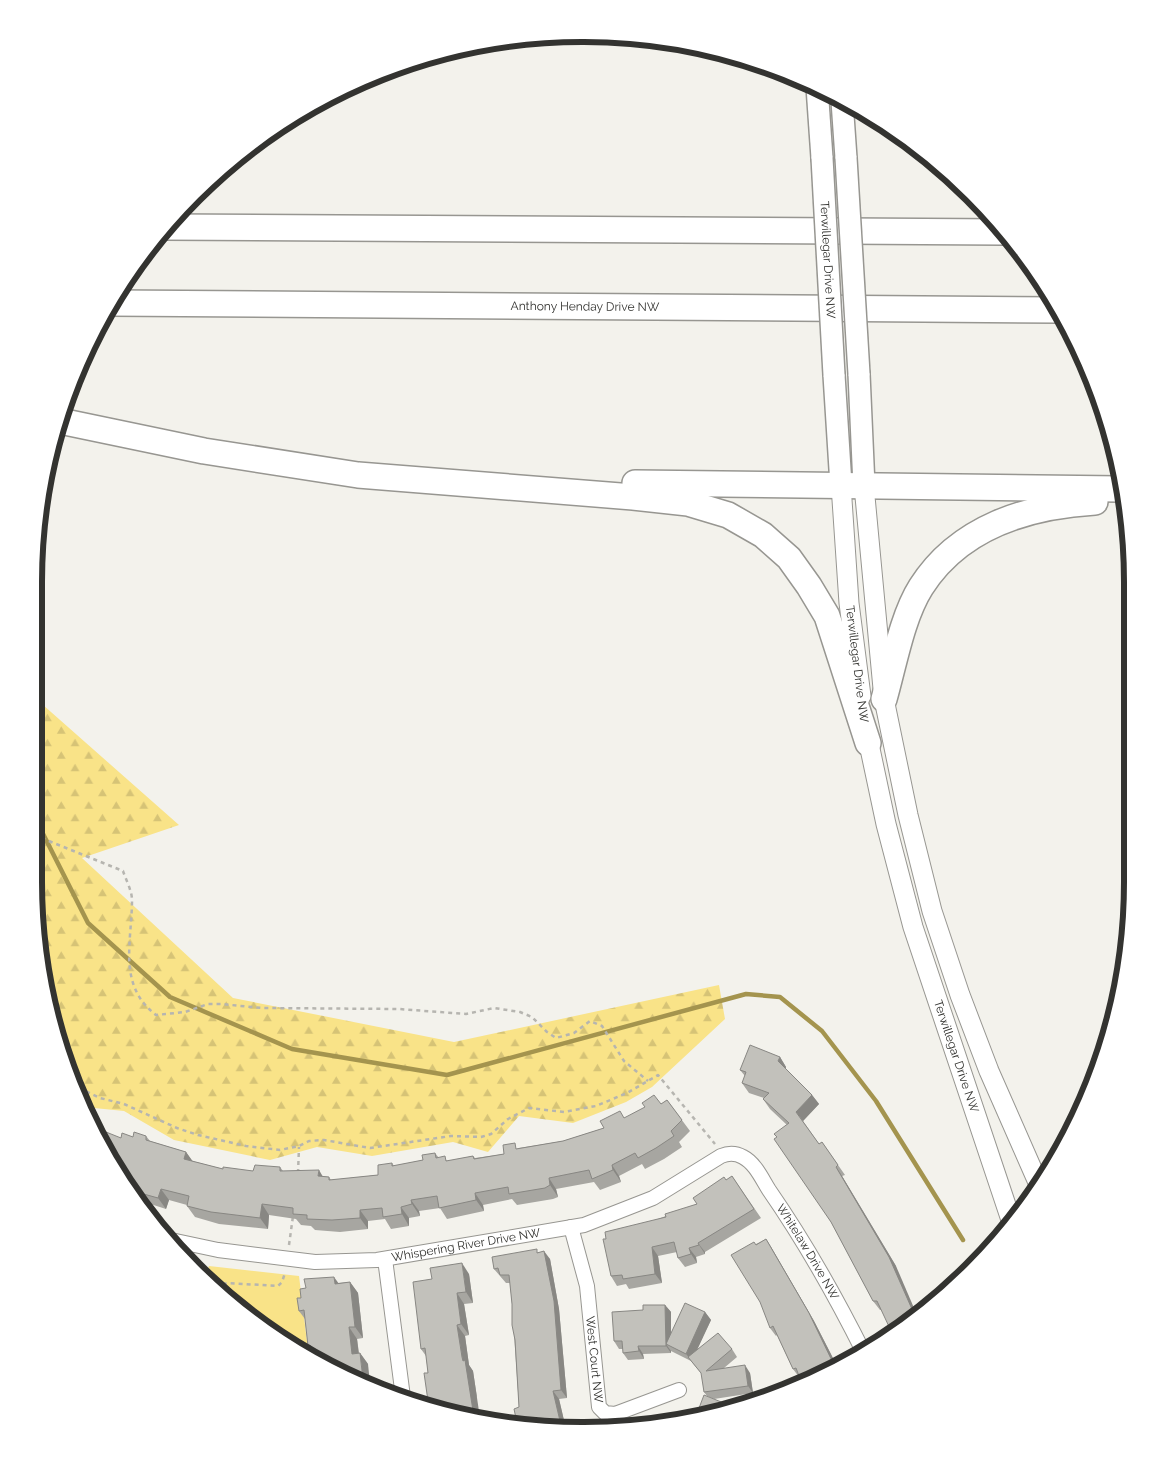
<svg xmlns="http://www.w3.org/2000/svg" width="1166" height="1465" viewBox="0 0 1166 1465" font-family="Raleway,sans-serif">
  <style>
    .green { fill: #f9e388 }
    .forest { fill: url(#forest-firs) }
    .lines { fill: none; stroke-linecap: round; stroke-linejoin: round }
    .stream { stroke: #a4944e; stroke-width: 4.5 }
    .street-casing { stroke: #979691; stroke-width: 16 }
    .secondary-casing { stroke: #979691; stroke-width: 21 }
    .primary-casing { stroke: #979691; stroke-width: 24 }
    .highway-casing { stroke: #979691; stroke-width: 28 }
    .path { stroke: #b6b5b0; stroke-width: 2.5; stroke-dasharray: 4 4; stroke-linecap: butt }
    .street { stroke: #fff; stroke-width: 14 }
    .secondary { stroke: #fff; stroke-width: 19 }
    .primary { stroke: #fff; stroke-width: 21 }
    .highway { stroke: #fff; stroke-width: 25 }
    .primary-bridge-casing { stroke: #979691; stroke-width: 24; stroke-linecap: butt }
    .primary-bridge { stroke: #fff; stroke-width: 21 }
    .wall { fill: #a7a6a1 }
    .shaded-wall { fill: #888783 }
    .building { fill: #c2c1bb; stroke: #888783 }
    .labels { text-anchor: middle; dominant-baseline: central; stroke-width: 4.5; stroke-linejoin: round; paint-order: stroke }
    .street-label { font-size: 12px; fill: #333330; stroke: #fff }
    .rim { fill: none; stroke: #333330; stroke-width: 6 }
  </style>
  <defs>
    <pattern id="forest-firs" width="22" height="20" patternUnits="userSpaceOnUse" patternTransform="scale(1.25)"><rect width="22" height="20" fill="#f9e388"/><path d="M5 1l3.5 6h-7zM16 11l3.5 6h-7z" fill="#d6c376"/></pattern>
  </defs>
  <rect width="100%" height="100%" fill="#f3f2ec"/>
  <polygon class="green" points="209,1266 299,1276 309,1358 204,1278"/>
  <polygon class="forest" points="34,697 179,825 82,858 233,998 454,1042 719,985 725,1019 652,1087 626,1102 573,1123 519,1116 488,1152 453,1142 372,1156 317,1147 270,1160 174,1140 124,1111 94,1108 85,1103 52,1024 34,882"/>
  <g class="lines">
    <polyline class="stream" points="34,816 88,923 170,997 292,1049 447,1075 746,994 780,997 822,1031 876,1101 963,1240"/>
    <g class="street-casing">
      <g id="street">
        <path id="s1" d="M571,1227L587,1286L599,1407L605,1413L615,1414L679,1390"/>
        <path id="s2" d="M171,1240L218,1250L315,1262L377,1260L584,1225L653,1198L721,1156C728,1153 736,1153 743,1157C755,1163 762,1179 769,1190C805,1242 836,1297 864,1353"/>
        <polyline points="385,1259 403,1397"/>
      </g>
    </g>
    <g class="secondary-casing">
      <g id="secondary">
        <polyline points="841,485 849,603 861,696"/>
        <polyline points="864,486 884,699 908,815 932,911 960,995 989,1071 1040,1187"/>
        <path id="s3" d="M866,730L886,824L913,927L1011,1220"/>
      </g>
    </g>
    <g class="primary-casing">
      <g id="primary">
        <polyline points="817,87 822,158"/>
        <polyline points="842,101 846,158"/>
        <polyline points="859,374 864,486"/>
        <polyline points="834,375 841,485"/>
      </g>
    </g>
    <g class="highway-casing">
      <g id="highway">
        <polyline points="165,227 1004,232"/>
        <path id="s4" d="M111,303L1059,310"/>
        <polyline points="60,421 204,451 358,475 633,497 688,503 728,515 763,535 789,558 809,586 827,616 868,743"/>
        <polyline points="635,483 1120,489"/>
        <path d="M884,699C894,664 902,617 921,587C959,527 1028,506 1095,502"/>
      </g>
    </g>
    <g class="path">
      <polyline points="35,564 44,531 48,502"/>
      <path d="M34,835L123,871C126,880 132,891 132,900C132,942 117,985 156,1015L185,1012L208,1004H221L262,1008L399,1009L466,1014L494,1008L520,1012L532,1017L547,1032L556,1038L574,1033L590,1021L602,1026L624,1061L648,1081"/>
      <polyline points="79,1088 100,1098 124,1104 177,1128 198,1135 246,1146 280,1150 299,1146 309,1141 324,1140 370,1148 451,1136 481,1137 491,1134 508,1119 529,1108 564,1112 596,1106 627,1093 658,1075 715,1144"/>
      <polyline points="298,1173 299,1147"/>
      <polyline points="289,1245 293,1216"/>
      <polyline points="215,1286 227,1283 278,1286 282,1282 285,1273"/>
    </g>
    <use href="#street" class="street"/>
    <use href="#secondary" class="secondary"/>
    <use href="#primary" class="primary"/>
    <use href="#highway" class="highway"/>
    <g class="primary-bridge-casing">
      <g id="primary-bridge">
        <path id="s5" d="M822,158L834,375"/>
        <polyline points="846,158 859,374"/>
      </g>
    </g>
    <use href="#primary-bridge" class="primary-bridge"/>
  </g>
  <g class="wall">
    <polygon points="780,1057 786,1067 785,1069 812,1095 819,1104 803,1121 819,1144 822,1142 845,1175 842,1176 896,1266 881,1310 880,1310 873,1301 831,1222 777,1137 787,1125 770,1109 763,1099 764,1098 749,1093 742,1083 745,1076 740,1070"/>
    <polygon points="667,1100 690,1131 679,1142 682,1147 664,1159 645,1169 642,1164 619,1176 621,1182 600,1190 594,1182 556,1189 558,1197 553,1199 517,1205 512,1199 483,1205 484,1211 447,1219 440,1208 419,1211 420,1216 409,1218 409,1226 391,1229 385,1219 368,1221 368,1229 340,1232 315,1230 311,1226 301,1225 296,1219 269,1215 268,1229 219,1224 195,1217 187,1206 187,1205 169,1200 166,1209 141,1201 107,1156 121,1138 146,1136 150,1141 186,1152 192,1161 223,1169 253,1171 280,1167 283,1171 329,1177 331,1180 378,1175 392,1163 394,1166 423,1160 435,1153 439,1158 448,1161 473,1156 475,1158 504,1154 519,1148 563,1141 604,1128 625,1118 661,1104"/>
    <polygon points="732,1176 761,1218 705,1252 705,1254 696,1257 697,1263 685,1267 678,1258 677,1252 658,1256 662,1283 629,1289 626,1284 617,1286 611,1276 606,1239 697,1204"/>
    <polygon points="766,1239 771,1247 814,1321 837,1366 802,1381 800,1376 799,1377 793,1369 777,1335 776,1336 770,1328 756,1244"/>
    <polygon points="539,1252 550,1259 559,1309 567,1398 559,1399 566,1429 517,1423 519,1407 512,1304 510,1283 506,1283 494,1269"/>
    <polygon points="469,1274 473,1303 464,1304 469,1335 465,1336 469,1365 473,1371 477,1397 428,1373 426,1356 421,1349"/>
    <polygon points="350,1282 358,1293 363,1338 357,1339 359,1353 360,1353 368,1364 311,1349 308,1346 305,1319 299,1311 301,1298 338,1283"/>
    <polygon points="665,1305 671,1312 671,1333 705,1312 711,1320 696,1351 732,1349 737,1357 724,1368 750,1373 753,1393 714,1399 707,1396 704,1392 702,1374 691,1361 671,1351 671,1353 643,1354 644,1359 628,1360 623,1353 623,1349 619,1349 614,1341 643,1310"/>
  </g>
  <g class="shaded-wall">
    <polygon points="780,1057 786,1067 785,1071 778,1061"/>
    <polygon points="812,1095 819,1104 803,1121 796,1112"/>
    <polygon points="186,1152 194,1163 184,1159"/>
    <polygon points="612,1165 619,1176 621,1182 613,1170"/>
    <polygon points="836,1167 842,1176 896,1266 917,1315 915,1316"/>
    <polygon points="319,1170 326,1182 318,1176"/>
    <polygon points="549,1178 556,1189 558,1197 550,1185"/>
    <polygon points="161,1189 169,1200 166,1209 158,1198"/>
    <polygon points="475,1193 483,1205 484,1211 476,1200"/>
    <polygon points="411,1200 419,1211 420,1216 412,1204"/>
    <polygon points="262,1204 269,1215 268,1229 260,1218"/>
    <polygon points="401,1207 409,1218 409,1226 402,1214"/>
    <polygon points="360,1210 368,1221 368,1229 360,1218"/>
    <polygon points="766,1239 771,1247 814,1321 837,1366 835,1367"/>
    <polygon points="698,1243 705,1252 705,1254 699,1245"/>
    <polygon points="652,1247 658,1256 662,1283 655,1274"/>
    <polygon points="689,1248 696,1257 697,1263 691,1254"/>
    <polygon points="544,1251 550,1259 559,1309 567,1398 561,1390"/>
    <polygon points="462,1263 469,1274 473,1303 466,1292"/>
    <polygon points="334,1277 342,1288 335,1284"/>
    <polygon points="350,1282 358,1293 363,1338 355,1327"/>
    <polygon points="457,1293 464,1304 469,1335 461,1324"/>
    <polygon points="665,1305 671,1312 671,1346 666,1344 671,1351 671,1353 666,1346"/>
    <polygon points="705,1312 711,1320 692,1361 686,1354"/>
    <polygon points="457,1325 465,1336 469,1365 473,1371 480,1418 474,1417 463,1361"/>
    <polygon points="349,1327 357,1339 360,1365 352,1354"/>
    <polygon points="638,1346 643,1354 644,1359 639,1351"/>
    <polygon points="360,1353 368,1364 370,1383 363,1380"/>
    <polygon points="745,1365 750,1373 753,1393 748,1386"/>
    <polygon points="553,1391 559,1399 566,1429 560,1421"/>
  </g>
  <g class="building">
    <polygon points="750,1045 780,1057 778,1061 812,1095 796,1112 819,1144 822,1142 838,1165 836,1167 889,1257 915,1316 892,1333 877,1301 873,1301 831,1222 774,1139 777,1137 774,1134 789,1123 763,1099 769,1093 742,1083 746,1072 740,1070"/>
    <polygon points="654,1095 661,1104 667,1100 682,1120 671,1131 674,1136 656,1148 638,1158 635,1153 612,1165 613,1170 592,1179 589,1170 549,1178 550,1185 545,1188 509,1194 508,1187 475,1193 476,1200 439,1208 437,1196 411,1200 412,1204 401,1207 402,1214 383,1217 382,1208 360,1210 360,1218 332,1220 307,1219 307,1215 293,1214 293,1208 262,1204 260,1218 211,1212 187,1206 189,1196 161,1189 158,1198 140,1193 133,1189 122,1176 123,1171 117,1169 107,1156 96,1128 121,1138 122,1133 133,1137 134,1132 146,1136 146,1140 186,1152 184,1159 223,1169 223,1167 253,1171 255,1165 280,1167 280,1171 319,1170 318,1176 329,1177 329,1180 378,1175 378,1165 392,1163 392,1166 423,1160 422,1155 435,1153 436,1158 445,1156 446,1161 473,1156 474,1159 504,1154 503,1145 515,1143 516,1149 563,1141 604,1128 600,1121 620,1111 624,1118 645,1107 642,1103"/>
    <polygon points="732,1176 754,1209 698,1243 699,1245 689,1248 691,1254 678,1258 674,1242 652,1247 655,1274 623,1279 622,1275 611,1276 603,1239 606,1239 605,1232 666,1217 665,1214 697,1204 693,1198 724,1177 726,1180"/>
    <polygon points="766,1239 809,1313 835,1367 801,1381 796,1368 793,1369 773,1326 770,1328 760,1302 731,1255 754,1242 756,1245"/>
    <polygon points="537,1249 537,1253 544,1251 554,1301 561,1390 553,1391 560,1421 539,1425 517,1423 514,1409 519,1407 515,1340 512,1325 512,1304 509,1275 500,1275 498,1268 494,1269 492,1257"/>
    <polygon points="462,1263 466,1292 457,1293 461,1324 457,1325 462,1357 463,1361 465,1360 474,1417 441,1412 429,1408 424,1373 428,1373 425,1348 421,1349 413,1282 432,1279 430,1268"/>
    <polygon points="334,1277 335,1284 350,1282 355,1327 349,1327 352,1354 360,1353 363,1380 312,1359 310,1345 308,1346 304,1310 299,1311 297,1298 301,1298 300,1289 306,1288 304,1279"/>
    <polygon points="685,1303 705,1312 686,1354 666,1344"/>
    <polygon points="643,1305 665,1305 666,1346 638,1346 639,1351 623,1353 622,1341 614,1341 612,1312 643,1310"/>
    <polygon points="718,1333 732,1349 706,1371 745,1365 748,1386 704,1392 701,1373 688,1357"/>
    <polygon points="704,1395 736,1408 725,1413 696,1416"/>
  </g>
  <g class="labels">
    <g class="street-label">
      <text stroke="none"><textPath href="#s5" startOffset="102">Terwillegar Drive NW</textPath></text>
      <text stroke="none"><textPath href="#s4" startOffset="474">Anthony Henday Drive NW</textPath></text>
      <text transform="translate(857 664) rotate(83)">Terwillegar Drive NW</text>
      <text stroke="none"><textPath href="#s3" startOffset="339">Terwillegar Drive NW</textPath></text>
      <text stroke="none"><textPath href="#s2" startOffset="298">Whispering River Drive NW</textPath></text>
      <text stroke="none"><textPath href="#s2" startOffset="710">Whitelaw Drive NW</textPath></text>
      <text stroke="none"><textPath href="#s1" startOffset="135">West Court NW</textPath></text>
    </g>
  </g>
  <path d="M0 0H1166V1465H0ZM582 42H584A540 540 0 0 1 1124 582V882A540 540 0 0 1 584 1422H582A540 540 0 0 1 42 882V582A540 540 0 0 1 582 42Z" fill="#fff" fill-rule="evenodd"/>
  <path class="rim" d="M582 42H584A540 540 0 0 1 1124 582V882A540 540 0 0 1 584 1422H582A540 540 0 0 1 42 882V582A540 540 0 0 1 582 42Z"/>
</svg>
